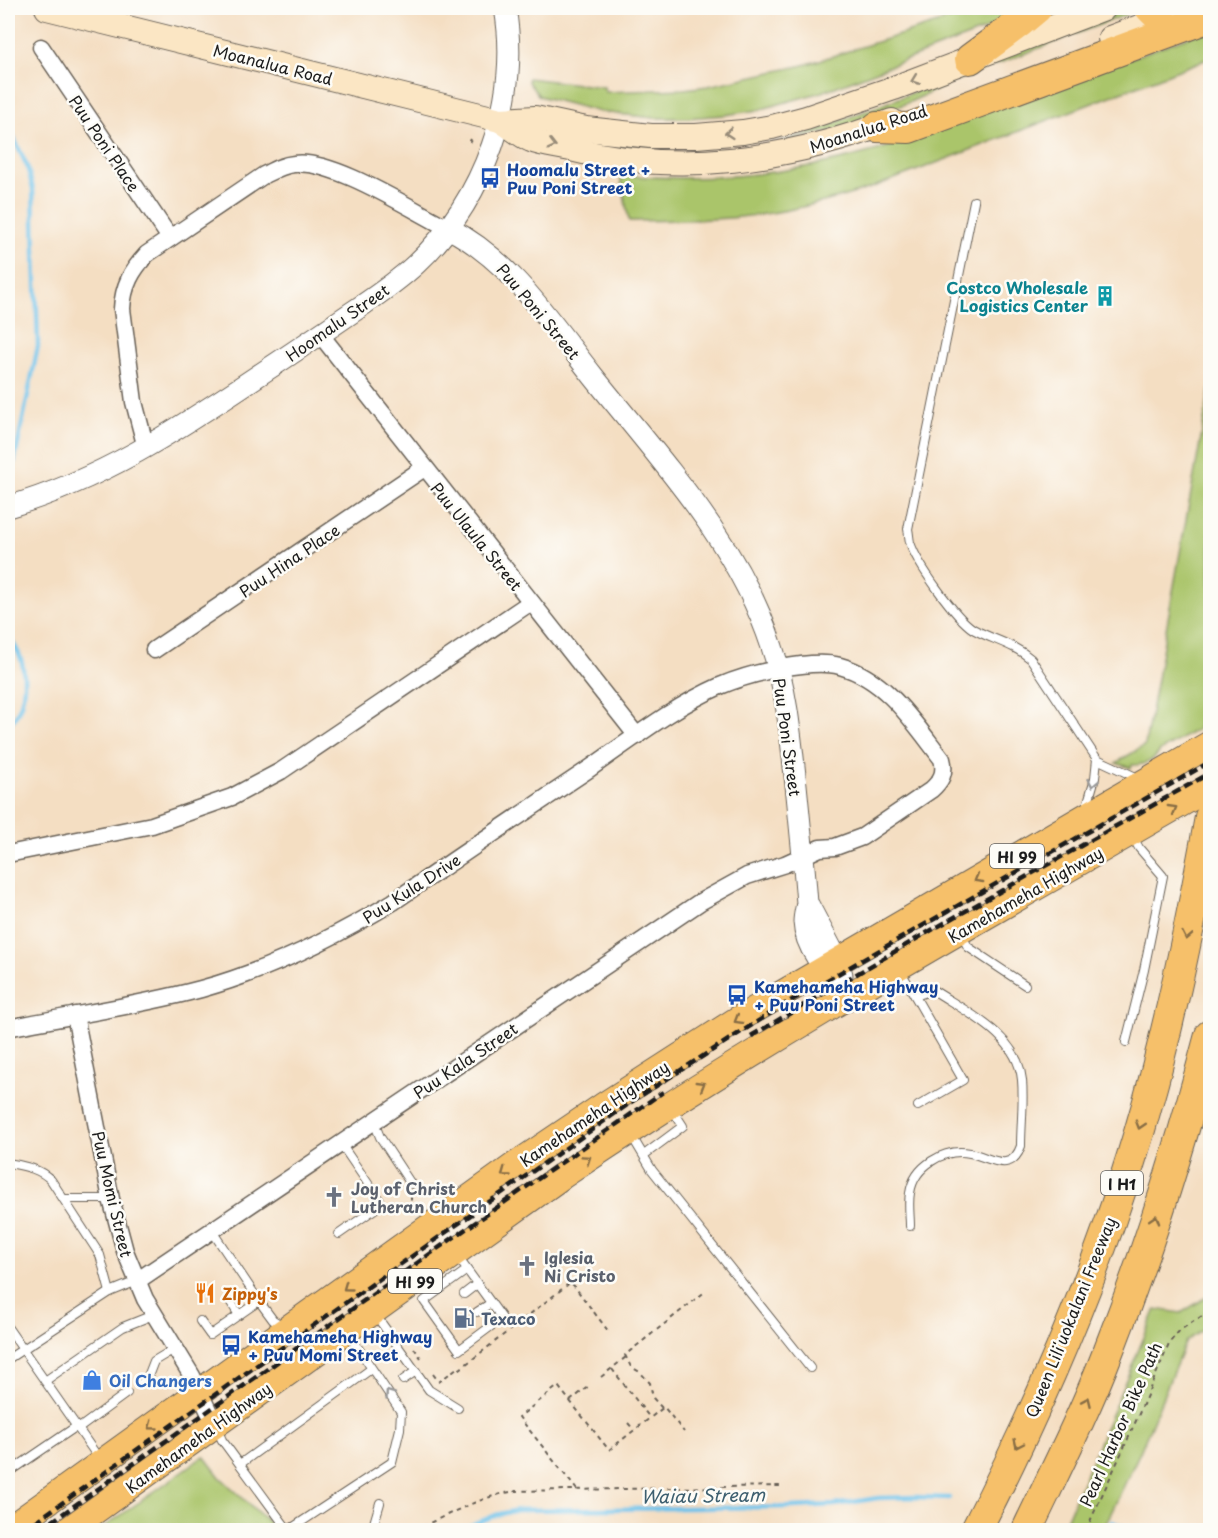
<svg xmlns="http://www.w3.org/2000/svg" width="1218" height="1538" viewBox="0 0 1218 1538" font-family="'Playpen Sans',sans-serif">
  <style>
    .green { fill: #aac56b; stroke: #637044; stroke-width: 1.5 }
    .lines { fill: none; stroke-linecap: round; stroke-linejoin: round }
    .stream { stroke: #6ec3eb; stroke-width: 4.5 }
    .service-casing { stroke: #686056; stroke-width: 10 }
    .minor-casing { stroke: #686056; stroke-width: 19 }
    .tertiary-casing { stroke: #686056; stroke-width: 23 }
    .secondary-casing { stroke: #686056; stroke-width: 26 }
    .primary-casing { stroke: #686056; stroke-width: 28 }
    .motorway-casing { stroke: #686056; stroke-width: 32 }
    .path { stroke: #686056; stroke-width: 2; stroke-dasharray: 4.5 4.5; stroke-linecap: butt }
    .service { stroke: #fff; stroke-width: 8 }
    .minor { stroke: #fff; stroke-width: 16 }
    .tertiary { stroke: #fff; stroke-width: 21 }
    .secondary { stroke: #fbe6c4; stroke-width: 24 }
    .primary { stroke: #f6c06b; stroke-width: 26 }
    .motorway { stroke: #f6c06b; stroke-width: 30 }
    .rail { stroke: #1c1c1c; stroke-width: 4.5; stroke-dasharray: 9 4.5; stroke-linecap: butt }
    .oneway { stroke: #978b78 }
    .oneway2 { stroke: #999 }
    .oneway3 { stroke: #896e44 }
    .labels { text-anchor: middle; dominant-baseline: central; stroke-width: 5; stroke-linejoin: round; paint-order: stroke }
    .shield { fill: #fdfcf7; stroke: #605f5e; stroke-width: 1.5 }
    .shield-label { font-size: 15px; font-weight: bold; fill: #1c1c1c }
    .street-label { font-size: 16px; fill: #1c1c1c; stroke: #fdfcf7 }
    .transit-label { font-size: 16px; font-weight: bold; fill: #164399; stroke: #fdfcf7; text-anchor: start }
    .culture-label { font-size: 16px; font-weight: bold; fill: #0d838f; stroke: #fdfcf7; text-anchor: end }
    .worship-label { font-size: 16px; font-weight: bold; fill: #5b616d; stroke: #fdfcf7; text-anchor: start }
    .food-label { font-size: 16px; font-weight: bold; fill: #c56008; stroke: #fdfcf7; text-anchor: start }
    .service-label { font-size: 16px; font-weight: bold; fill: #4e5e75; stroke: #fdfcf7; text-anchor: start }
    .shop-label { font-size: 16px; font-weight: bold; fill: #366cbe; stroke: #fdfcf7; text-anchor: start }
    .water-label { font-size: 18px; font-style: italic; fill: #3d5f6f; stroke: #fdfcf7 }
  </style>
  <rect width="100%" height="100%" fill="#fdfcf7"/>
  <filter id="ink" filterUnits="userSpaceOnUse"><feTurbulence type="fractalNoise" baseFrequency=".0167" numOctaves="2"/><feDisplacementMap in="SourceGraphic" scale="12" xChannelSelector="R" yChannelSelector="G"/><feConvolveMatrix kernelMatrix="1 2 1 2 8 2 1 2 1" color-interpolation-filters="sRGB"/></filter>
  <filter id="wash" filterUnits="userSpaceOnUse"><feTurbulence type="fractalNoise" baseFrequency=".008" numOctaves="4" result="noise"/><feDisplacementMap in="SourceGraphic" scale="24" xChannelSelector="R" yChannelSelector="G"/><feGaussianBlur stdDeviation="1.35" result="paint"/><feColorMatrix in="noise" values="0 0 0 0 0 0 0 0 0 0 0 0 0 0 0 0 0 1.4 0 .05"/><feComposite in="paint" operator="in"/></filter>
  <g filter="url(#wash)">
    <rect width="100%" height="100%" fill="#f4dec2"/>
    <g class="green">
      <polygon points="974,8 1018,8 997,24 984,30 822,92 758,110 725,115 687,118 654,118 600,112 539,96 528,82 528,78 604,87 605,92 684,89 708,86 804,65 950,19"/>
      <polygon points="1127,9 1130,11 1128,14 964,77 912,101 847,127 776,144 817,130"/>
      <path d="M1210,29V58L871,188C828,202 785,213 740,217C704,221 666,220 629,221L620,175C707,183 797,174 881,149Z"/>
      <path d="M1210,388V650L1198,729L1160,751C1153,762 1144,765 1132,765L1131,768L1116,763L1145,745Z"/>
      <polygon points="1210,1295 1210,1325 1186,1341 1140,1452 1103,1530 1062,1530 1156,1309 1181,1313"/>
      <polygon points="204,1456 220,1477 277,1530 100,1530"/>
    </g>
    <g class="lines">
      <g class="stream">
        <polyline points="8,126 27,166 33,189 38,346 9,487"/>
        <path d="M8,634C12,642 18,650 21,659C27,680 25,711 8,725"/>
        <polyline points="1112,1522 1131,1530"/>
        <polyline points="460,1530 496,1515 517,1510 792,1507 834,1505 878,1498 915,1497 949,1498"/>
      </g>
    </g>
  </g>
  <g filter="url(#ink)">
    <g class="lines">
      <g class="service-casing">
        <g id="service">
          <path d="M974,201L908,529C909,533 909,538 910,542C916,563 956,618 973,629C993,640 1014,644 1031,659L1097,759"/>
          <polyline points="1086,809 1095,778 1097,759 1140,779"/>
          <polyline points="961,934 968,947 1025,985"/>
          <polyline points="900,970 963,1080 918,1106"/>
          <polyline points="1126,1042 1144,970 1163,876 1139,848 1132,835"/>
          <polyline points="374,1122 380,1137 411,1184"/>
          <polyline points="630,1133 652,1170 810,1368"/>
          <polyline points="644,1155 683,1126 672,1109"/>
          <path d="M8,1163C24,1166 39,1168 51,1180L100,1255L110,1292"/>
          <polyline points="64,1199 111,1199"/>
          <path d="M910,1226C910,1216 908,1203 910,1193C914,1166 944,1148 970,1153C990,1157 1011,1175 1021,1146C1021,1124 1024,1102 1022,1080C1018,1035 966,1012 933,990L915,996"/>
          <polyline points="339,1234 382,1204 341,1144"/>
          <polyline points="457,1256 502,1318 459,1350 424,1301 467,1270"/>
          <polyline points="464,1294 477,1284"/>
          <polyline points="230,1301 239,1315"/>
          <polyline points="259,1301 273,1320 285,1327"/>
          <polyline points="477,1312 491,1303"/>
          <polyline points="375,1314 429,1390 458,1408"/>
          <polyline points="200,1321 210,1335 259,1301 212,1231"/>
          <polyline points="8,1328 100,1460"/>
          <polyline points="8,1359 110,1292 137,1281"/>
          <polyline points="403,1380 416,1371"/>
          <polyline points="45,1381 123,1327 153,1315"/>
          <polyline points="140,1384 147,1379 154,1361 174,1349"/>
          <polyline points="216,1427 222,1440 288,1530"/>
          <polyline points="78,1429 127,1393"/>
          <polyline points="240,1464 371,1369"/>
          <polyline points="8,1473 77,1426"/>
          <polyline points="289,1530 392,1462 400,1429 401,1412 348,1333"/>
          <polyline points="372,1530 380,1503"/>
        </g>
      </g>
      <g class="minor-casing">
        <g id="minor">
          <polyline points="41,47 170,238"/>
          <polyline points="320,334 637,736"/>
          <path d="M146,448L134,402L122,309C123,286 132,270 147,254L264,175C274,170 283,165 294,164C332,158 412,210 448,228"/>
          <polyline points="154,650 424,468"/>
          <polyline points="8,854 152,825 232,797 281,771 531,602"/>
          <polyline points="75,1015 111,1199 125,1251 145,1299 192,1376 215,1425"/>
          <path d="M8,1028C72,1015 138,1006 201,989C270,970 332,939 393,902C458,857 523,813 589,769C631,740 673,707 720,686C748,674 810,658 840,666C887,679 914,723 942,759C946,773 941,781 931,790L862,837L835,847L820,848L785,864L747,876L700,902L137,1281"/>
        </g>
      </g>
      <g class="tertiary-casing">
        <g id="tertiary">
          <path d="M448,228C511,260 550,322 593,376C660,460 738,542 772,647C787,691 791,739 796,785C800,824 804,864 807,903C806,909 804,916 804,922C805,951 831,976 849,996"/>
          <path d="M8,507C101,480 177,430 256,377C288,356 319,335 351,313C373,298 396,283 416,264C484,200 521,99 505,8"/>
          <polyline points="809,906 838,961 842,975"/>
        </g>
      </g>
      <g class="secondary-casing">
        <g id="secondary">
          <polyline points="47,8 500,120 535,118 586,129 651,136 696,136 743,132 772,127 806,118 894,88 1104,8"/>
          <polyline points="1110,38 1190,8"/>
          <path d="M500,120C510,126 520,135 531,140C543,145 558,146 571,149C678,176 790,160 892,121"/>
        </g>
      </g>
      <g class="primary-casing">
        <g id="primary">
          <polyline points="8,1530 514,1166 603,1106 737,1020 1210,744"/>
          <path d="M68,1530L562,1176C771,1035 992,913 1210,787"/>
        </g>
      </g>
      <g class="motorway-casing">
        <g id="motorway">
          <polyline points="1150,8 1161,19"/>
          <polyline points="970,59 1019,23 1037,8"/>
          <polyline points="877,127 909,128 1210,17"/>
          <path d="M976,1530C1049,1388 1112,1238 1153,1083C1176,995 1194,906 1210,817"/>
          <path d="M1027,1530C1055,1471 1085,1412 1108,1352C1149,1248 1182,1142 1210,1035"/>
        </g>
      </g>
      <g class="path">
        <polyline points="471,139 470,141 473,142"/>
        <polyline points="411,1196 411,1205 416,1213"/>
        <polyline points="414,1348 421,1358"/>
        <polyline points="612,1369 650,1418"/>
        <polyline points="433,1374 439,1382 458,1367 460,1369 571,1282 609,1332"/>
        <polyline points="601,1377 626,1357"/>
        <polyline points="570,1401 589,1386"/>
        <polyline points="662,1408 653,1398 650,1383 640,1372 631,1367 625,1355 706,1291"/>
        <polyline points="628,1423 634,1430"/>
        <polyline points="577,1490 519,1417 558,1386 609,1450 664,1407 684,1432"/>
        <path d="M414,1530C447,1516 480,1496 516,1491L780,1486"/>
        <polyline points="1086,1530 1132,1430 1170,1342 1180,1330 1210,1311"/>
      </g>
      <use href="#service" class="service"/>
      <use href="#minor" class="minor"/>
      <use href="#tertiary" class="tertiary"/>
      <use href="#secondary" class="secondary"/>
      <use href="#primary" class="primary"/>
      <use href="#motorway" class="motorway"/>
      <g class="rail">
        <polyline points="751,1036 923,935 1210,773"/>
        <polyline points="24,1530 186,1415 637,1098 785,1004 1210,762"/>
        <polyline points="40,1530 427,1256 663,1092"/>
      </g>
    </g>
    <defs><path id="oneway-chevron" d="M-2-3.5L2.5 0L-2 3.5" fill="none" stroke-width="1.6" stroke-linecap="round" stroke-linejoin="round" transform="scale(1.5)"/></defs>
    <g class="oneway">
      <use href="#oneway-chevron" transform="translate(915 80) rotate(159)"/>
      <use href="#oneway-chevron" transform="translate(729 133) rotate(175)"/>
      <use href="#oneway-chevron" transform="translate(552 145) rotate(14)"/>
    </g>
    <g class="oneway2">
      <use href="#oneway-chevron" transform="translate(1093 783) rotate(101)"/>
      <use href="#oneway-chevron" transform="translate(389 1394) rotate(-126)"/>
    </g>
    <g class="oneway3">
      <use href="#oneway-chevron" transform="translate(1173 809) rotate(-30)"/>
      <use href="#oneway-chevron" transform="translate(978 879) rotate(150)"/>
      <use href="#oneway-chevron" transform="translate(1187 936) rotate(101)"/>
      <use href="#oneway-chevron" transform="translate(738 1020) rotate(149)"/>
      <use href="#oneway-chevron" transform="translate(701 1085) rotate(-31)"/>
      <use href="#oneway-chevron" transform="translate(1140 1125) rotate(107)"/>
      <use href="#oneway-chevron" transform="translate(587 1159) rotate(-34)"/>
      <use href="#oneway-chevron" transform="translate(505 1173) rotate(144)"/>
      <use href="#oneway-chevron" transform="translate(1155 1219) rotate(-72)"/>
      <use href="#oneway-chevron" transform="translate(347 1287) rotate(144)"/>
      <use href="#oneway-chevron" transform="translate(1087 1401) rotate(-66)"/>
      <use href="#oneway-chevron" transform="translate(152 1426) rotate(144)"/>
      <use href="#oneway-chevron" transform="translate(1018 1444) rotate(115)"/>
    </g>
  </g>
  <defs>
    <g id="bus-bare" transform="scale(1.62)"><path d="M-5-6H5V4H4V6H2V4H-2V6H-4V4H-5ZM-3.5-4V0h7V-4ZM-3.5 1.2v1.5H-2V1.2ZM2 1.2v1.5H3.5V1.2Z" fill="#1a4fb4" stroke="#fdfcf7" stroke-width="2.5" paint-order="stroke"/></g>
    <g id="building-bare" transform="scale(1.62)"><path d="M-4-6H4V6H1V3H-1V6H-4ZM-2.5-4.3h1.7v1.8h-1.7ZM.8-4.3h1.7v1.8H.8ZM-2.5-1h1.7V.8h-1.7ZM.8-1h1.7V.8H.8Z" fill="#0f9aa8" stroke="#fdfcf7" stroke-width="2.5" paint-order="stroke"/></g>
    <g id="church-bare" transform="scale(1.62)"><path d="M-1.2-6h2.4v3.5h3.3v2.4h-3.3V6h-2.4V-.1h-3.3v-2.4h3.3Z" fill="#6b7280" stroke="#fdfcf7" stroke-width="2.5" paint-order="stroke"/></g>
    <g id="restaurant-bare" transform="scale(1.62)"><path d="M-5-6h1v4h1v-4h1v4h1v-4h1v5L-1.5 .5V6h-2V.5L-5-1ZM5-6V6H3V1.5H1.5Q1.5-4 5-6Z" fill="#e8710a" stroke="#fdfcf7" stroke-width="2.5" paint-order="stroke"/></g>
    <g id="fuel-bare" transform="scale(1.62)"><path d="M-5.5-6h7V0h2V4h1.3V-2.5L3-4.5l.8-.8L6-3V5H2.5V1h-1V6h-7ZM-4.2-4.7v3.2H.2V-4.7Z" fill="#5c6f8a" stroke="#fdfcf7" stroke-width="2.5" paint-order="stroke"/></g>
    <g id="shop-bare" transform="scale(1.62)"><path d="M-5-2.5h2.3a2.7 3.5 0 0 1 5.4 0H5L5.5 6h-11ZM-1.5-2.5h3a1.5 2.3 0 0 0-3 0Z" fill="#3f7fe0" stroke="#fdfcf7" stroke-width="2.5" paint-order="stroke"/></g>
  </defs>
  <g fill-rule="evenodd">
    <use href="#bus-bare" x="490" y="178"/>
    <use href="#building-bare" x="1105" y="296"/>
    <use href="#bus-bare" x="737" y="995"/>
    <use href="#church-bare" x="334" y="1197"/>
    <use href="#church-bare" x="527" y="1266"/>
    <use href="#restaurant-bare" x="205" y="1293"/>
    <use href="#fuel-bare" x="464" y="1318"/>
    <use href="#bus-bare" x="231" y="1345"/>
    <use href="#shop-bare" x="92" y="1380"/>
  </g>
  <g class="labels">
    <g class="shield">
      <rect x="990" y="844" width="54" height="24" rx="4.5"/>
      <rect x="1101" y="1171" width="42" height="24" rx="4.5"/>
      <rect x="388" y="1269" width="54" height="24" rx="4.5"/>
    </g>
    <g class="shield-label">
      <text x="1017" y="856">HI 99</text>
      <text x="1122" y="1183">I H1</text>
      <text x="415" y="1281">HI 99</text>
    </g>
    <g class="street-label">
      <text transform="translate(273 64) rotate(14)">Moanalua Road</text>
      <text transform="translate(868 128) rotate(-18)">Moanalua Road</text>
      <text transform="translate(105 143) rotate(56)">Puu Poni Place</text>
      <text transform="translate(539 311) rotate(50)">Puu Poni Street</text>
      <text transform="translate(337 322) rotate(-35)">Hoomalu Street</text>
      <text transform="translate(477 536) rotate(51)">Puu Ulaula Street</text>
      <text transform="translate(289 560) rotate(-34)">Puu Hina Place</text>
      <text transform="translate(788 737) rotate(82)">Puu Poni Street</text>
      <text transform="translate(411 888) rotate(-33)">Puu Kula Drive</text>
      <text transform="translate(1025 894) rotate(-30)">Kamehameha Highway</text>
      <text transform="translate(465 1060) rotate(-34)">Puu Kala Street</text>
      <text transform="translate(594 1113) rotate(-34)">Kamehameha Highway</text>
      <text transform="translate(113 1194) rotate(77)">Puu Momi Street</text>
      <text transform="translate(1070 1317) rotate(-68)">Queen Liliʻuokalani Freeway</text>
      <text transform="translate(1120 1424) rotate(-66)">Pearl Harbor Bike Path</text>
      <text transform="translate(198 1437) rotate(-36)">Kamehameha Highway</text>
    </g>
    <g class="transit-label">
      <text x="507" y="169">Hoomalu Street +<tspan x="507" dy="18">Puu Poni Street</tspan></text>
      <text x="754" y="986">Kamehameha Highway<tspan x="754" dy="18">+ Puu Poni Street</tspan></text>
      <text x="248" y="1336">Kamehameha Highway<tspan x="248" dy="18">+ Puu Momi Street</tspan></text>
    </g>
    <g class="culture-label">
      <text x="1088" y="287">Costco Wholesale<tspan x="1088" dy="18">Logistics Center</tspan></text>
    </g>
    <g class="worship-label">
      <text x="351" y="1188">Joy of Christ<tspan x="351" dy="18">Lutheran Church</tspan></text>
      <text x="544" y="1257">Iglesia<tspan x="544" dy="18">Ni Cristo</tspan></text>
    </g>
    <g class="food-label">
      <text x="222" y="1293">Zippy's</text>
    </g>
    <g class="service-label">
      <text x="481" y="1318">Texaco</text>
    </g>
    <g class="shop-label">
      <text x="109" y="1380">Oil Changers</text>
    </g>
    <g class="water-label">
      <text transform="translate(703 1495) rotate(-1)">Waiau Stream</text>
    </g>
  </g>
  <rect width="1218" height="1538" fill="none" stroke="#fdfcf7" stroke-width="30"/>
</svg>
